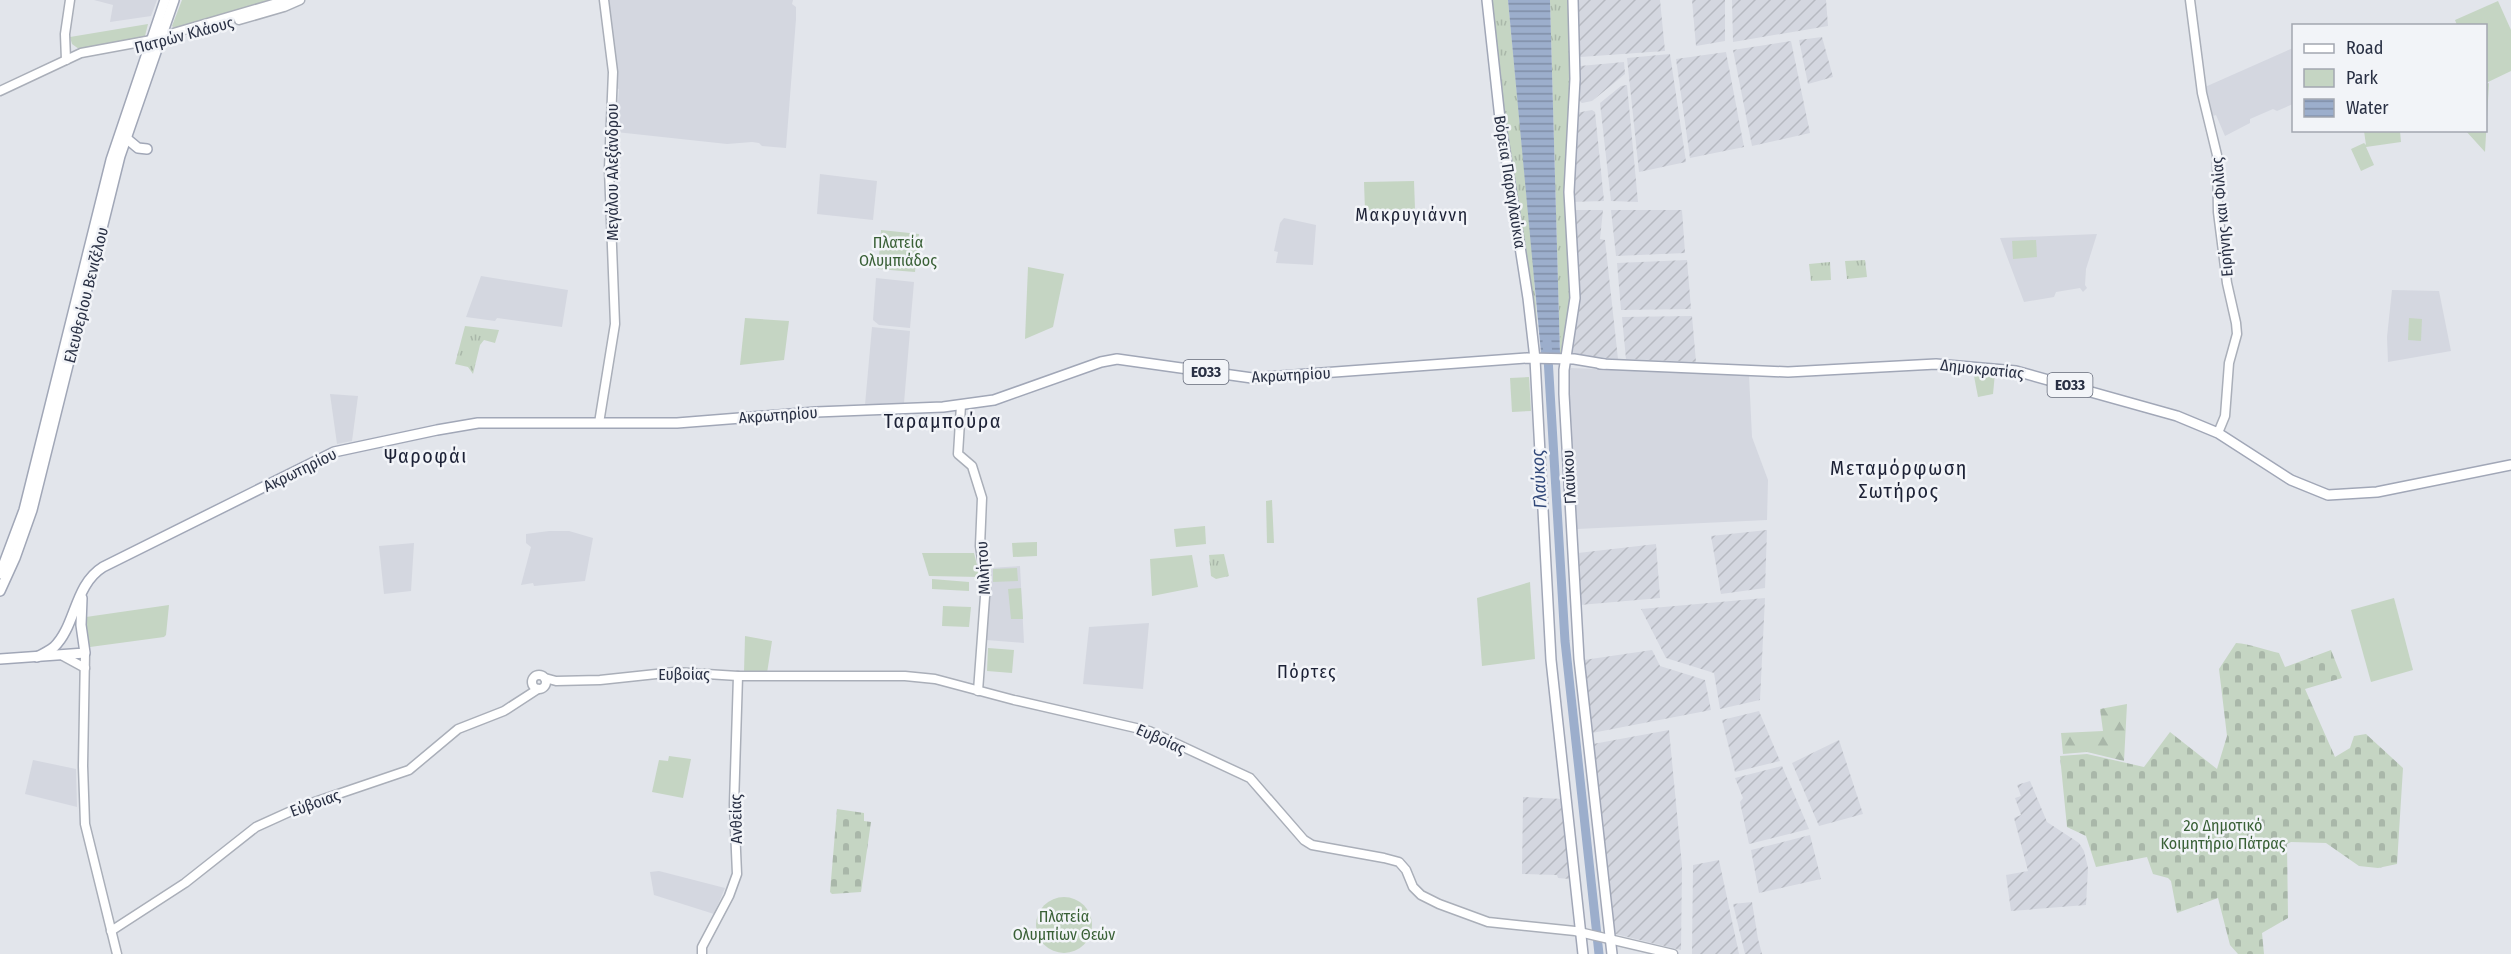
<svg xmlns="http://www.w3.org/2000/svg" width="2511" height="954" viewBox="0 0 2511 954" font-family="'Fira Sans Condensed',sans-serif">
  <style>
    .built { fill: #d4d7e0 }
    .industrial { fill: url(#industrial-furrows) }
    .grass { fill: url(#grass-tufts) }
    .forest { fill: url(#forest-firs) }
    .cemetery { fill: url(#cemetery-stones) }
    .park { fill: #c5d5c3 }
    .water { fill: url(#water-rules) }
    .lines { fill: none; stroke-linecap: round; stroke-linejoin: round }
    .river { stroke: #9caecc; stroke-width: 9 }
    .secondary-casing { stroke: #aaafb9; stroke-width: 11 }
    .primary-casing { stroke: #a1a7b7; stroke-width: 12 }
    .secondary { stroke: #fff; stroke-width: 8 }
    .primary { stroke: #fff; stroke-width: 9 }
    .labels { text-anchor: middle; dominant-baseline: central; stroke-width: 5; stroke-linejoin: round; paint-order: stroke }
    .shield { fill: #f2f4f8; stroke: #656b7a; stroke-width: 1.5 }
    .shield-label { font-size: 15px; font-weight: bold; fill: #293044 }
    .street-label { font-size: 16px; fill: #293044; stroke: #f2f4f8 }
    .park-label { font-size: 16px; fill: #396036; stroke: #f2f4f8 }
    .neighbourhood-label { font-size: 18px; letter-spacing: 1.5px; fill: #1c2135; stroke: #f2f4f8 }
    .water-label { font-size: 18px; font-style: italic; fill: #32497a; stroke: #f2f4f8 }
    .quarter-label { font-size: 20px; letter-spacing: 1.5px; fill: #1c2135; stroke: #f2f4f8 }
  </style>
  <defs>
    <pattern id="industrial-furrows" width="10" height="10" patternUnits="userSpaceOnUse" patternTransform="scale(1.5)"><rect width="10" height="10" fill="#d4d7e0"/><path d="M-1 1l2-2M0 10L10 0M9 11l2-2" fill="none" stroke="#b6b9c1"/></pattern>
    <pattern id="grass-tufts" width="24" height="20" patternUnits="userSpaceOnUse" patternTransform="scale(1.5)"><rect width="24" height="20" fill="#c5d5c3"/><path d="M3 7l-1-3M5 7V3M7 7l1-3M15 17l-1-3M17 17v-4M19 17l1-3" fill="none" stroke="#a9b7a9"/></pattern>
    <pattern id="forest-firs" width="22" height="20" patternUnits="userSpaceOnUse" patternTransform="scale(1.5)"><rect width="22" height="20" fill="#c5d5c3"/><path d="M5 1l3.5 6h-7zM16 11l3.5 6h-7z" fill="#a9b7a9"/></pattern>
    <pattern id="cemetery-stones" width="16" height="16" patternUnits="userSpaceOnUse" patternTransform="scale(1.5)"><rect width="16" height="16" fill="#c5d5c3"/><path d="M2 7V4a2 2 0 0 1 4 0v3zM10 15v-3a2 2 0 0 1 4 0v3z" fill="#a9b7a9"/></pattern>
    <pattern id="water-rules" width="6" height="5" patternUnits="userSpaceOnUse" patternTransform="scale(1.5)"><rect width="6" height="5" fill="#9caecc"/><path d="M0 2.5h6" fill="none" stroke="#7f8ea7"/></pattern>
  </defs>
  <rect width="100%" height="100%" fill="#e2e5eb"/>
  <g class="built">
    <polygon points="94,0 157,0 151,16 110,22 113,5"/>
    <polygon points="608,0 793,0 792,4 796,7 796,19 786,148 762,146 759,143 752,142 727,144 616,132 619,89 616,88 616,59"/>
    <polygon points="2293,48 2293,104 2277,111 2273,109 2250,119 2250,123 2225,136 2216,115 2213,116 2205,87"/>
    <polygon points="820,174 877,181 873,220 817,214"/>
    <polygon points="1284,218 1316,225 1313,265 1276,263 1278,252 1274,251 1280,223"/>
    <polygon points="2097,234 2086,269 2085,285 2087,288 2083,292 2080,288 2056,292 2054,297 2024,302 2000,238"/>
    <polygon points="481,276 568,290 562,327 497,318 495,321 466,317"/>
    <polygon points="876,278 914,282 910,328 879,325 873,320"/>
    <polygon points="2392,290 2439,291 2451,351 2388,362 2387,337"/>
    <polygon points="872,327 910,331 904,403 865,405"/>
    <polygon points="1571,368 1749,375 1752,437 1768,480 1767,520 1577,529 1569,386 1569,370"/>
    <polygon points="330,394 358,396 352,441 337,444"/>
    <polygon points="549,531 569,531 593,538 585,581 534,586 533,583 521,585 531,547 526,543 526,534"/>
    <polygon points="414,543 411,591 384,594 379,546"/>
    <polygon points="1020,566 1024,643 986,640 990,585 988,568"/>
    <polygon points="1149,623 1143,689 1083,684 1089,627"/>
    <polygon points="33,760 76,769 77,807 25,794"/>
    <polygon points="659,871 725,888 714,914 654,895 650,872"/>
  </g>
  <g class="industrial">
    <polygon points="1578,0 1660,0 1665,51 1580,57"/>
    <polygon points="1692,0 1725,0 1725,41 1696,46"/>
    <polygon points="1732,0 1826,0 1828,26 1733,42"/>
    <polygon points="1822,37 1833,77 1808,84 1799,40"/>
    <polygon points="1791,41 1810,133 1752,146 1733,50"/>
    <polygon points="1726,52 1744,147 1690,158 1676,59"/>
    <polygon points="1670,54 1686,162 1639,172 1627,58"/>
    <polygon points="1624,62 1625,74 1592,101 1582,103 1579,101 1580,66"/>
    <polygon points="1627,85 1638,202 1611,201 1600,103 1621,86"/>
    <polygon points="1592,110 1595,112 1604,201 1571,202 1576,113"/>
    <polygon points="1574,210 1603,210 1600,239 1605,240 1618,359 1571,355 1579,302"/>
    <polygon points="1611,210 1682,210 1685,253 1616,256"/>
    <polygon points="1687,260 1691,309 1621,310 1617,263"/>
    <polygon points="1692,316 1696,362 1626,359 1622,317"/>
    <polygon points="1767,530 1765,588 1721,594 1711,536"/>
    <polygon points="1656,544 1660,598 1580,605 1578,553"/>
    <polygon points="1765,598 1760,700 1720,709 1714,673 1666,658 1641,609"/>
    <polygon points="1652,650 1660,666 1705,680 1711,710 1592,733 1584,660"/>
    <polygon points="1759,711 1780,761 1735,772 1722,720"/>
    <polygon points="1669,730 1682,866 1681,950 1615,934 1593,744"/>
    <polygon points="1839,740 1863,814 1819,826 1792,763"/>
    <polygon points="1782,766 1809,829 1749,844 1740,802 1743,798 1735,778"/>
    <polygon points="2030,781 2047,822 2079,843 2084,851 2088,868 2086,905 2011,911 2006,875 2028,871 2014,818 2021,815 2015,798 2021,796 2017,785"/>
    <polygon points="1523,797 1562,799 1570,879 1558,878 1557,875 1522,874"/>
    <polygon points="1810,835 1821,879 1759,893 1751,850"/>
    <polygon points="1719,860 1739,954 1692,954 1693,865"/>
    <polygon points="1752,902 1758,939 1762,954 1745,954 1733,904"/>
  </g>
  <g class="grass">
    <polygon points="1492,0 1508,0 1533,260 1538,337 1509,151"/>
    <path d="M1550,0H1569C1571,50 1581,328 1560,354Z"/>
    <polygon points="1865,260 1867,277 1847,279 1845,261"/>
    <polygon points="1830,262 1831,280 1811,281 1809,264"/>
    <polygon points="465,326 499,330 495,343 484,340 480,345 473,374 468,367 455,364"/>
    <polygon points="1224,554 1229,576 1216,579 1211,576 1209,555"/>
  </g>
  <polygon class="forest" points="2127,704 2124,761 2087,752 2063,754 2061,733 2103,731 2100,709"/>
  <g class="cemetery">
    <path d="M2236,643C2250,644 2265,650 2279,653L2285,667L2331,650L2342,678L2305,689L2335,757L2350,748L2354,736L2366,734L2403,768L2397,864L2378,868L2359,866L2326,843L2291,842L2287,844L2288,918L2262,933L2264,954H2238L2230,945L2218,898L2177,913L2171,881L2168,878L2153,874L2147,857L2096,867L2086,836L2067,827L2060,756L2087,754L2144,767L2170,732L2217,769L2227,736L2219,669Z"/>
    <polygon points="837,809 864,813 864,821 871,822 861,892 832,894 830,892"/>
  </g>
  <g class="park">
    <polygon points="182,0 274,0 174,28 172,26"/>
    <polygon points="2498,1 2511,30 2511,71 2486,83 2486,26 2457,25 2455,20"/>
    <polygon points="148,24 145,36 79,49 72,44 70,37"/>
    <polygon points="2489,83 2485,152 2466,131 2486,130 2486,84"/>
    <polygon points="2364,131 2400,131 2401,142 2366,147 2374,165 2361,171 2351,149 2364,143 2366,145"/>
    <polygon points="1414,181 1415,209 1365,211 1364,182"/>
    <polygon points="881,230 919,234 915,272 878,269"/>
    <polygon points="2036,240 2037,257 2013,259 2012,241"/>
    <polygon points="1028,267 1064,274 1053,327 1025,339"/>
    <polygon points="745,318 789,321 784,360 740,365"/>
    <polygon points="2409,318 2422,319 2421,341 2408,340"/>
    <polygon points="1973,371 1995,373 1993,394 1978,397"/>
    <polygon points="1529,377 1531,411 1512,412 1510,378"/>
    <polygon points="1272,500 1274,543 1267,543 1266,501"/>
    <polygon points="1205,526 1206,544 1176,547 1174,529"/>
    <polygon points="1037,542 1037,556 1013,557 1012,543"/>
    <polygon points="922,553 974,553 980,577 929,576"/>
    <polygon points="1192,555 1198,587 1152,596 1150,559"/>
    <polygon points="1017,568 1018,581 993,582 993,569"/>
    <polygon points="932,579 969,582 969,591 932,589"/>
    <polygon points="1530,582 1535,659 1482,666 1477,598"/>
    <polygon points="1021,588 1023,619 1011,619 1008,589"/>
    <polygon points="2394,598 2413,670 2371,682 2351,610"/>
    <polygon points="169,605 166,635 164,637 90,647 87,645 86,617"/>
    <polygon points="943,606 971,607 969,627 942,626"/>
    <polygon points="745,636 772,641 767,673 744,672"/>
    <polygon points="988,648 1014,650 1012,673 987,671"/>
    <polygon points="669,756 691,759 683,798 652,792 659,760 668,761"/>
    <circle cx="1064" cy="925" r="28"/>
  </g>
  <polygon class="water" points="1508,0 1550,0 1560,354 1541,353"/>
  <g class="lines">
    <polyline class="river" points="1547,341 1565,641 1599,954"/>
    <g class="secondary-casing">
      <g id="secondary">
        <polyline points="2190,0 2202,93 2217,155 2218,212 2227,283 2236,323 2237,334 2229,363 2225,416 2218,433"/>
        <polyline points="239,20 284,7 300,0"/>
        <polyline points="66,60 65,34 70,0"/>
        <polyline points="0,91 81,53 146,41 287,0"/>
        <polyline points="961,405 958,454 972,466 982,498 980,546 986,583 978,691"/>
        <polyline points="599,423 615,324 609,169 613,72 604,0"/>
        <polyline points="85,653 83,766 85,824 117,954"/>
        <polyline points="63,656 85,668"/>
        <circle cx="539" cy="682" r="7"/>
        <polyline points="545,678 556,681 600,680 675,672 738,676 905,676 935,679 1014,700 1149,731 1250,778 1304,840 1312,845 1384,858 1399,862 1406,870 1413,887 1421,895 1439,904 1488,922 1575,931 1673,954"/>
        <polyline points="111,931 185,883 256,827 300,807 409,770 458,729 504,711 538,689"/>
        <polyline points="702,954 702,947 729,896 737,874 734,805 738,676"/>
      </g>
    </g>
    <g class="primary-casing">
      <g id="primary">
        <polyline points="1487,0 1500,119 1528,298 1535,359 1551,660 1583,954"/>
        <polyline points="1573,0 1575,79 1569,192 1575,298 1564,370 1564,394 1579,659 1612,954"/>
        <polyline points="126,138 138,148 147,149"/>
        <polyline points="1600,364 1788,372 1936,364 2016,371 2177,416 2218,433 2291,480 2328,495 2377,492 2511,465"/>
        <polyline points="0,574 24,510 111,160 165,0"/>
        <polyline points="0,591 15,558 32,510 120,156 174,0"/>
        <path d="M37,657C43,654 49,651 54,647C76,626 74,585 103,567L334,452L437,430L478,423H677L816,412L943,407L994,400L1101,362L1117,359L1252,378L1527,358L1574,359L1604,364"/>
        <polyline points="0,659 85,653 81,625 82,598"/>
      </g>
    </g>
    <use href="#secondary" class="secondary"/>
    <use href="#primary" class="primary"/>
  </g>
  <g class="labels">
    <g class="shield">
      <rect x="1183.5" y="360" width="45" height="24" rx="4.5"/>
      <rect x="2047.5" y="373" width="45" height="24" rx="4.5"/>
    </g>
    <g class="shield-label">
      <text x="1206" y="372">ΕΟ33</text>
      <text x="2070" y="385">ΕΟ33</text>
    </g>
    <g class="street-label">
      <text transform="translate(184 35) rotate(-15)">Πατρών Κλάους</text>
      <text transform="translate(612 172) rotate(-90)">Μεγάλου Αλεξάνδρου</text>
      <text transform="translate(1510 182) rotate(81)">Βόρεια Παραγλαύκια</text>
      <text transform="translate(2222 217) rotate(-95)">Ειρήνης και Φιλίας</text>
      <text transform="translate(86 295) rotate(-76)">Ελευθερίου Βενιζέλου</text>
      <text transform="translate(1982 369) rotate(6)">Δημοκρατίας</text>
      <text transform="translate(1291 375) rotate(-3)">Ακρωτηρίου</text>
      <text transform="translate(778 415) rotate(-4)">Ακρωτηρίου</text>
      <text transform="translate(300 470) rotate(-26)">Ακρωτηρίου</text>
      <text transform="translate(1569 477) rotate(-93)">Γλαύκου</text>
      <text transform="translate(983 568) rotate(-93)">Μιλήτου</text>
      <text x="684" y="674">Ευβοίας</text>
      <text transform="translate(1161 739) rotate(24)">Ευβοίας</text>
      <text transform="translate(315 803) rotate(-20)">Εύβοιας</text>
      <text transform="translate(736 819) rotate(-91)">Ανθείας</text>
    </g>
    <g class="park-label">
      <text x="898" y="242">Πλατεία<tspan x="898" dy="18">Ολυμπιάδος</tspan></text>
      <text x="2223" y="825">2o Δημοτικό<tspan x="2223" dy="18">Κοιμητήριο Πάτρας</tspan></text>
      <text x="1064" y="916">Πλατεία<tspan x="1064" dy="18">Ολυμπίων Θεών</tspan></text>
    </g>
    <g class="neighbourhood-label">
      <text x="1412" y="215">Μακρυγιάννη</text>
      <text x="1307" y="672">Πόρτες</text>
    </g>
    <g class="water-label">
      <text transform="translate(1539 479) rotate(-93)">Γλαύκος</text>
    </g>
    <g class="quarter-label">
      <text x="943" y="421">Ταραμπούρα</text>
      <text x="426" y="456">Ψαροφάι</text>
      <text x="1899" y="468">Μεταμόρφωση<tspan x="1899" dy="23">Σωτήρος</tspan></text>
    </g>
  </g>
  <rect x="2292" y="24" width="195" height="108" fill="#f2f4f8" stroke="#a2a6b0" stroke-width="1.5"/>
  <rect x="2304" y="44" width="30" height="9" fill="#ffffff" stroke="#a2a6b0" stroke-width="1.5"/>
  <text x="2346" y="54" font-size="18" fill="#293044">Road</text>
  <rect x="2304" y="69" width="30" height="18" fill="#c5d5c3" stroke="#a2a6b0" stroke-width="1.5"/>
  <text x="2346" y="84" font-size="18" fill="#293044">Park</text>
  <rect x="2304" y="99" width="30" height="18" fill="url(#water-rules)" stroke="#a2a6b0" stroke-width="1.5"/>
  <text x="2346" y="114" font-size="18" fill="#293044">Water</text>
</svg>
